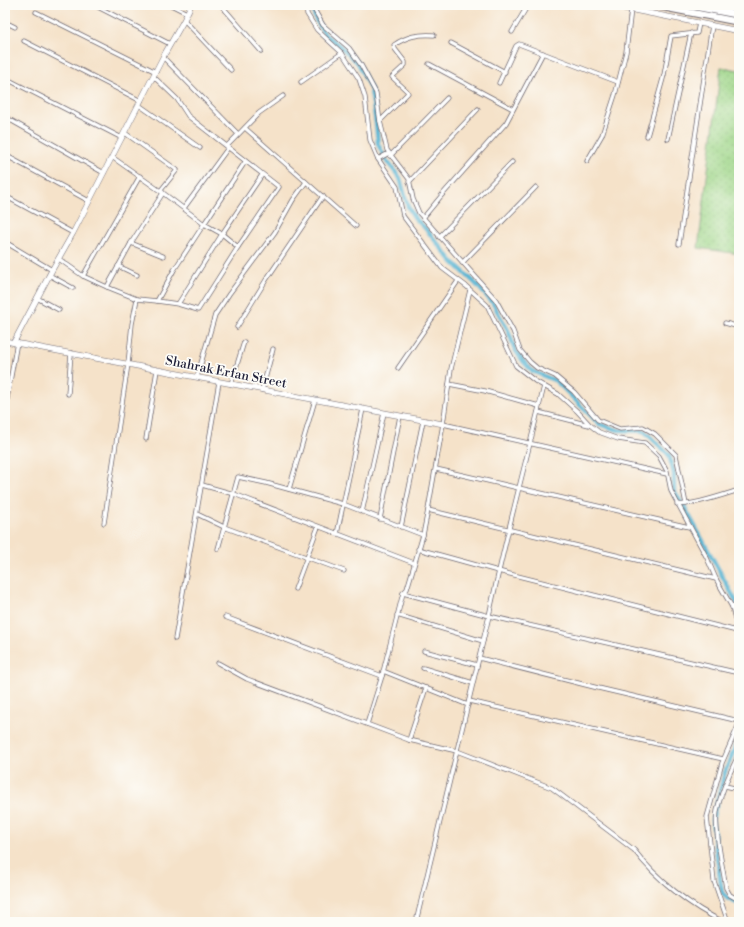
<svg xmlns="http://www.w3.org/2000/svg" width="744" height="927" viewBox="0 0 744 927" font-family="'Libre Bodoni',serif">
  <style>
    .grass { fill: url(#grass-dots); stroke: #607c61 }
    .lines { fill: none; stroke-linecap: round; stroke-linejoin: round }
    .canal { stroke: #54b3d2; stroke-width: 4.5 }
    .street-casing { stroke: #6c656d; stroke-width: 5 }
    .secondary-casing { stroke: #6c656d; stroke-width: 6 }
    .highway-casing { stroke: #6c656d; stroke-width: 8 }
    .street { stroke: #fff; stroke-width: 3.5 }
    .secondary { stroke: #fff; stroke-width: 5 }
    .highway { stroke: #fff; stroke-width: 6 }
    .labels { text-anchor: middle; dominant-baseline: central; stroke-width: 3.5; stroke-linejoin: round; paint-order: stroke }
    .street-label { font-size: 13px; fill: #22223b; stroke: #fdfcf7 }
  </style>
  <defs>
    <pattern id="grass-dots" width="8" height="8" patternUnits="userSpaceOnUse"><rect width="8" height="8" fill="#9dd587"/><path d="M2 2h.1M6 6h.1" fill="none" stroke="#87b775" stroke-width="1.8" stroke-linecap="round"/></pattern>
  </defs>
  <rect width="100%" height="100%" fill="#fdfcf7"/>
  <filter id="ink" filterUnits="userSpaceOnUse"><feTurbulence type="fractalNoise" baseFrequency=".025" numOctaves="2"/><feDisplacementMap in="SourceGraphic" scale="8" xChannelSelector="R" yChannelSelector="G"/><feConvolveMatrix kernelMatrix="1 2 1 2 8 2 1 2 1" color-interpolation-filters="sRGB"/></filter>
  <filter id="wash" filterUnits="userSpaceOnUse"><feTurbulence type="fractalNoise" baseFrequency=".012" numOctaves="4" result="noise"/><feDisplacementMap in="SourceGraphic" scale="16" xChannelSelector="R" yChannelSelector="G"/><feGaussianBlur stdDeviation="0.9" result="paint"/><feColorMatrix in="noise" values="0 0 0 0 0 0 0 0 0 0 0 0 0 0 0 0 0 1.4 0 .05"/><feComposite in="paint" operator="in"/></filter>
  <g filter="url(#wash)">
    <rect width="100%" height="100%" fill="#f5e2c9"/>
    <polygon class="grass" points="721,67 739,70 739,254 698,248"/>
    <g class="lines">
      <g class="canal">
        <polyline points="312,5 315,18 325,35 339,45 358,63 371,90 376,123 378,144 386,160 400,178 408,207 415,218 425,228 452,261 474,282 492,302 508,330 515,350 523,361 532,371 556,381 599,424 618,430 644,431 669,455 674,474 674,491 685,508 739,607"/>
        <polyline points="739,738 725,772 712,820 722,892 728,899 739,904"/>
      </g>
    </g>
  </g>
  <g filter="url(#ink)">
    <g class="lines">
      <g class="street-casing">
        <g id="street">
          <polyline points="94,5 170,44"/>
          <polyline points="171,5 187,13"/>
          <polyline points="221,5 261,51"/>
          <polyline points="306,5 307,14 317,30 342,53 359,79 365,97 370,140 378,159 397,187 403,216 442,268 466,286 487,305 516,366 535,381 558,394 578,412 590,425 599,432 618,439 645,443 659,456 667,471 671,491 707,558 716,579 732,607 739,635"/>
          <polyline points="314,5 315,11 323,25 349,48 361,65 376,93 380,121 387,150 409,179 413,199 419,213 496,300 513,331 520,350 530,362 537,368 555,376 574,392 598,420 620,429 643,427 655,434 676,455 686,504"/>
          <polyline points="36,12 156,72"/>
          <polyline points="184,20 231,70"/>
          <polyline points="5,22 15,27"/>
          <polyline points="512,32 528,5"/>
          <polyline points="24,41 141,101"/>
          <polyline points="451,43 505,72"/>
          <polyline points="163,57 238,134"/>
          <polyline points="429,64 513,109"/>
          <polyline points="154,77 177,99 188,116 279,187 238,247"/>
          <polyline points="5,78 122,138"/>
          <polyline points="301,82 342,53"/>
          <polyline points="499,83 516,46 519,44 618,82"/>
          <polyline points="139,105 200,148"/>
          <polyline points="5,117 104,173"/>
          <path d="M380,121L408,93L407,91L392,77L405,65V62L395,49L394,45C407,36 419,34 434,35"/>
          <polyline points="245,128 356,226"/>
          <polyline points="647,136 664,75 671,36 697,33 699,23"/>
          <polyline points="668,139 691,33"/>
          <polyline points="227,146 259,113 283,96"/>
          <polyline points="5,155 89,201"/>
          <polyline points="390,156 447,98"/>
          <polyline points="378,159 389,153"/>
          <polyline points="587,161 602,135 615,95 626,52 631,9"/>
          <polyline points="409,182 478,109"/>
          <polyline points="5,196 73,233"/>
          <polyline points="184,208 228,148"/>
          <polyline points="423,218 442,195 506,123 543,53"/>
          <polyline points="439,237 512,162"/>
          <polyline points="5,242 52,270"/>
          <polyline points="131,243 163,256"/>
          <polyline points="679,244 712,25"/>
          <polyline points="59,259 83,276 107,287 131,243 163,193 112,157"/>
          <polyline points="462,263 536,187"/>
          <polyline points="118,266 137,275"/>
          <polyline points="49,275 73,288"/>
          <polyline points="83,276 140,176"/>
          <polyline points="107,287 137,299 157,301 174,270 204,224 163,193 161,190 177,170 125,133"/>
          <polyline points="37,298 59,310"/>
          <polyline points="157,301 178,304 222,234 204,224 245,162"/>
          <polyline points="178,304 198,310 238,247 222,234 262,175"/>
          <polyline points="725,323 739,327"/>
          <polyline points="237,327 266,280 323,196"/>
          <polyline points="398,368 458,281"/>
          <polyline points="197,377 215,315 229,294 275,232 293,200 306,182"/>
          <polyline points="231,384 244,342"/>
          <polyline points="449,384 485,391 539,406"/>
          <polyline points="262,390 273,349"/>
          <polyline points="68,394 71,353"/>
          <polyline points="5,410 17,342"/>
          <polyline points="538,412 589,425"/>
          <polyline points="443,424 667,474"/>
          <polyline points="146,439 157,370"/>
          <polyline points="436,469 689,527"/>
          <polyline points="202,485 234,494 414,563"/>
          <polyline points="289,489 315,400"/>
          <path d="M677,504C689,507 726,494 739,490"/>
          <polyline points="428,510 716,579"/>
          <polyline points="362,512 384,413"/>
          <polyline points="197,514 224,527 344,571"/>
          <polyline points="380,519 400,416"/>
          <polyline points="104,523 128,364 132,324 137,299"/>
          <polyline points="401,527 423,421"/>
          <polyline points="337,534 363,409"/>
          <polyline points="218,549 238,477 266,483 343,504 423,535"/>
          <polyline points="418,549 498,571 737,631"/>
          <polyline points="295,589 318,527"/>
          <polyline points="403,593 489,616 739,673"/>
          <polyline points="732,607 739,605"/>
          <polyline points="397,615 483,641"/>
          <polyline points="225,617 382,676"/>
          <polyline points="175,639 219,382"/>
          <polyline points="424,651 477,665"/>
          <polyline points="479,658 594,687 739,721"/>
          <path d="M218,663L247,679L409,740L457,751L552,788L634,850C655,878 692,908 724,922"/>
          <polyline points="423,668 473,683"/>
          <polyline points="383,671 468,705"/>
          <polyline points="469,701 723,759"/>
          <polyline points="367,724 382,676 403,593 407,589 423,535 428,510 443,424 451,369 470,290"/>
          <polyline points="409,740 426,688"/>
          <path d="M739,754C730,772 721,792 717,811C714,830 723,868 726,888L730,895L739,900"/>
          <polyline points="725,786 739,789"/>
          <path d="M416,922L489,616C505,539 526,462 544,386"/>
          <polyline points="728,922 714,881 707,817 722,763 739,724"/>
        </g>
      </g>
      <g class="secondary-casing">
        <g id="secondary">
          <polyline points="608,5 739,31"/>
          <polyline points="722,5 739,8"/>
          <polyline points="5,341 443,424"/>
          <polyline points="14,342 52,270 73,233 163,57 184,20 191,5"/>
        </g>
      </g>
      <g class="highway-casing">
        <g id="highway">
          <polyline points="652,5 739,22"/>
          <polyline points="687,5 739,15"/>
        </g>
      </g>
      <use href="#street" class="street"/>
      <use href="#secondary" class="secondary"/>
      <use href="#highway" class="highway"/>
    </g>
  </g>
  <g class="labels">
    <g class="street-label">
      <text transform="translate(226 372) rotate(11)">Shahrak Erfan Street</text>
    </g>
  </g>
  <rect width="744" height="927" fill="none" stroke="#fdfcf7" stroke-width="20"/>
</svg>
